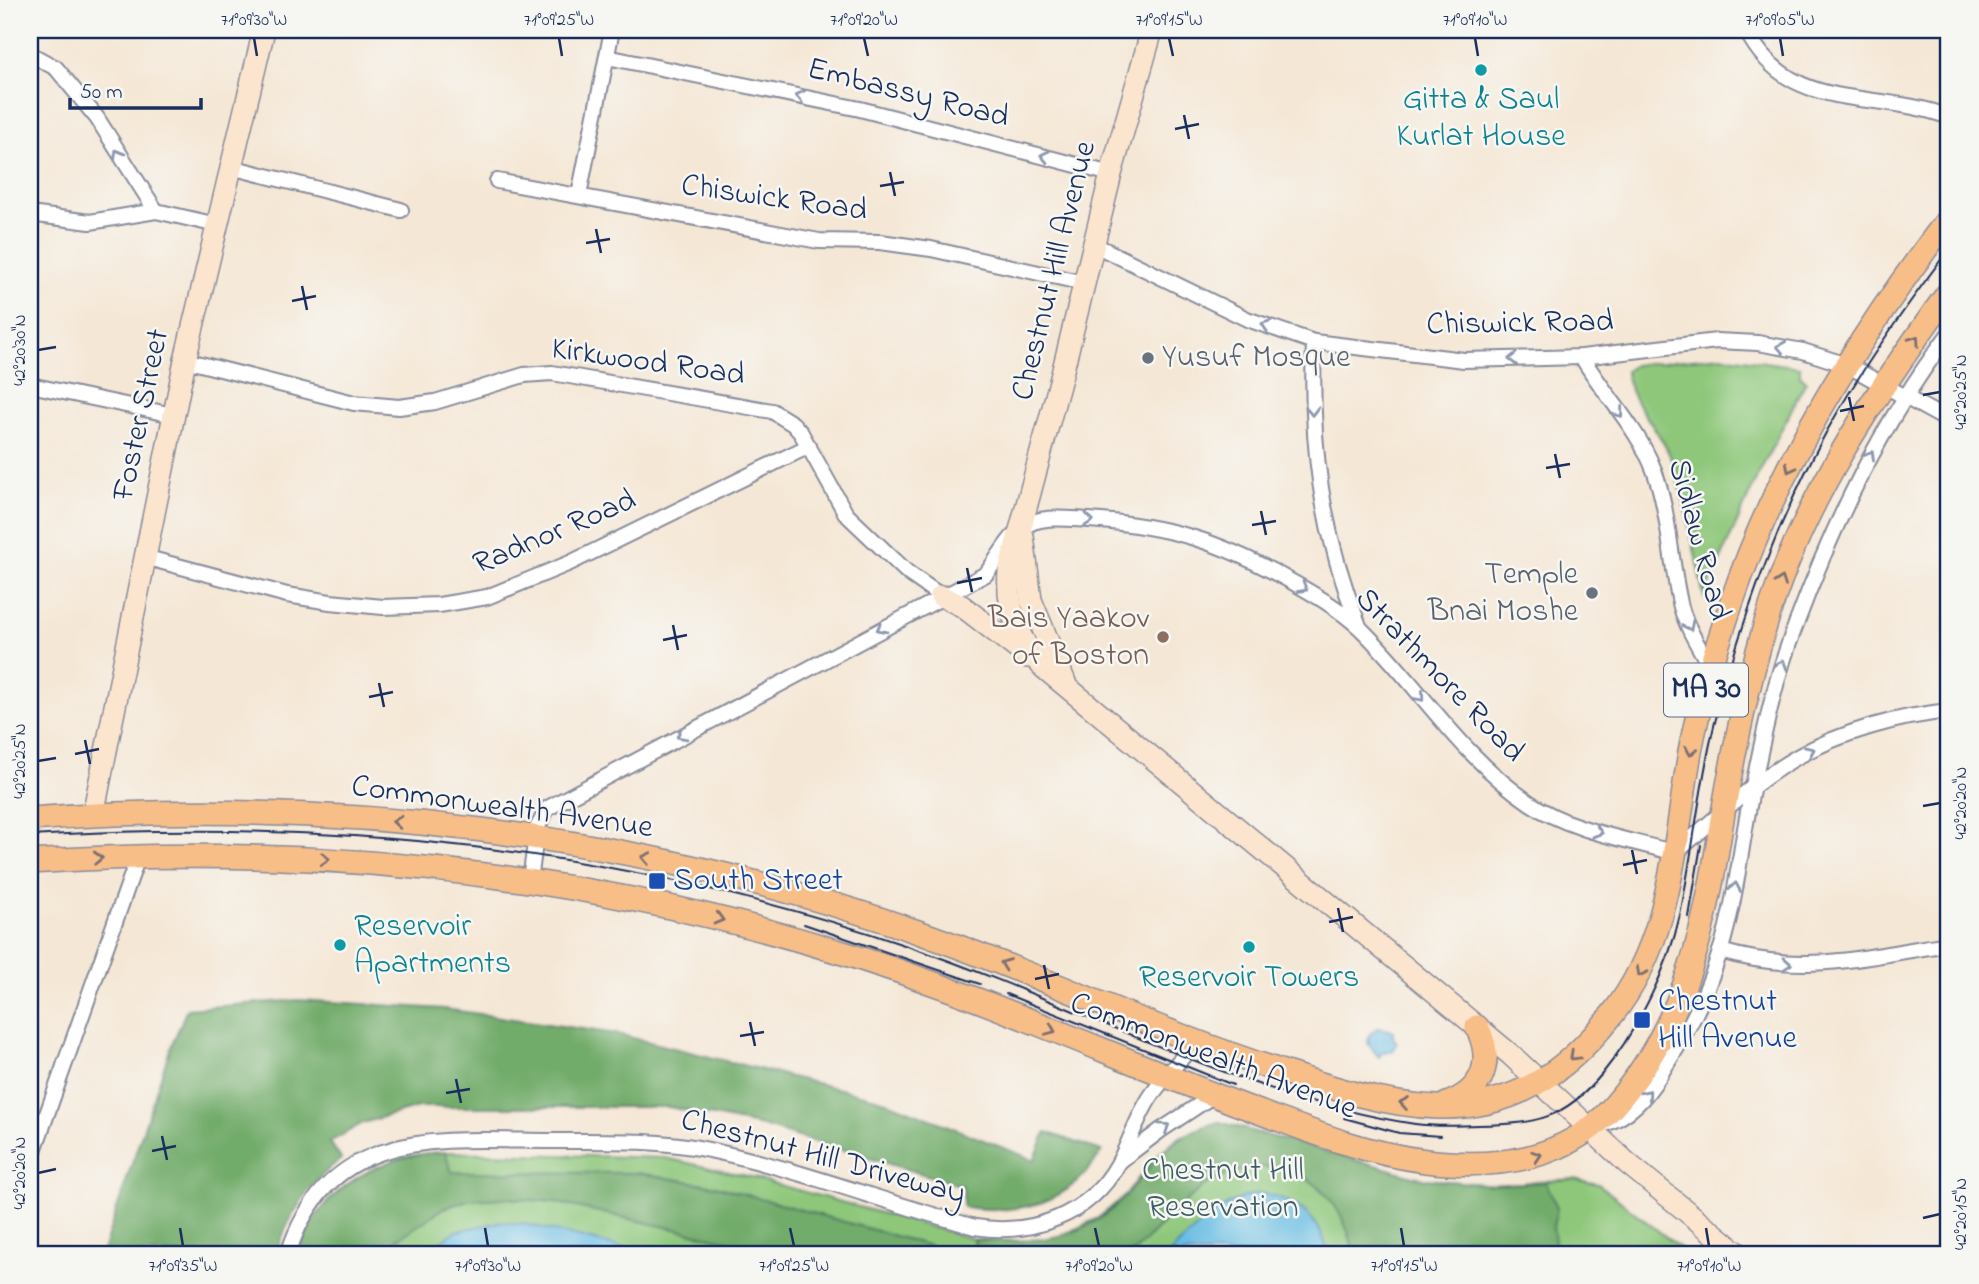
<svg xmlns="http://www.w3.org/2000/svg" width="1979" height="1284" viewBox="0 0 1979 1284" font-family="'Indie Flower',sans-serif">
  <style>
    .green { fill: #8ec77a; stroke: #547b6c; stroke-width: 2 }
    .forest { fill: #72ac6a; stroke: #466e64; stroke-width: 2 }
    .water { fill: #67bde4; stroke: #4176a1; stroke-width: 2 }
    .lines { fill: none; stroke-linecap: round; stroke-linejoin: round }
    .street-casing { stroke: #888b9a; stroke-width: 18 }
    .secondary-casing { stroke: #888b9a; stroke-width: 24 }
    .primary-casing { stroke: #888b9a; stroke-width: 26 }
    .street { stroke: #fff; stroke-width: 14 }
    .secondary { stroke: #fce5cf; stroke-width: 21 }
    .primary { stroke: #f7be88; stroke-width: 23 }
    .tram { stroke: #1b2f5e; stroke-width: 2 }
    .oneway { stroke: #8d97ae }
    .oneway2 { stroke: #7e6f71 }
    .ticks { fill: none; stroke: #1b2f5e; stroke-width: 2.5 }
    .culture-dot { fill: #0f9aa8; stroke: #f6f6f2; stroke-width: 2.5 }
    .worship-dot { fill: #6b7280; stroke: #f6f6f2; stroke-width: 2.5 }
    .education-dot { fill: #8d6e63; stroke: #f6f6f2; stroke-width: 2.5 }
    .transit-dot { fill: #1a4fb4; stroke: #f6f6f2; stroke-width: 2.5 }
    .labels { text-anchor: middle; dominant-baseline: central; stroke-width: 5; stroke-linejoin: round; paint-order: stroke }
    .shield { fill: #f6f6f2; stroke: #5d6b8a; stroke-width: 2 }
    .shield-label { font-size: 30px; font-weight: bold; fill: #1b2f5e }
    .street-label { font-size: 32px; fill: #1b2f5e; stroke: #f6f6f2 }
    .culture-label { font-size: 32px; fill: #0d838f; stroke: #f6f6f2 }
    .worship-label { font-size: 32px; fill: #5b616d; stroke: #f6f6f2; text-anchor: start }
    .education-label { font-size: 32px; fill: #785e54; stroke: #f6f6f2; text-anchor: end }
    .transit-label { font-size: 32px; fill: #164399; stroke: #f6f6f2; text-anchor: start }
    .park-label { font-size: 32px; fill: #3e5d66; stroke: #f6f6f2 }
    .neatline { fill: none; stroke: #1b2f5e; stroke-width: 2.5 }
    .ticks-label { font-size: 18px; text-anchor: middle; fill: #1b2f5e }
  </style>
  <rect width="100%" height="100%" fill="#f6f6f2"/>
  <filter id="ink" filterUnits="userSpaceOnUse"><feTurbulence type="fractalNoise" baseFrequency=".0143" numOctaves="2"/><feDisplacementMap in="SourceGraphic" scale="14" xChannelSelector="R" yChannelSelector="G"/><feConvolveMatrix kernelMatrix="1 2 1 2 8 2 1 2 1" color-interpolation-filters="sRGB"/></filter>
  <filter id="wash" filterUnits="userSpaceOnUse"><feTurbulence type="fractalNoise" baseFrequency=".00686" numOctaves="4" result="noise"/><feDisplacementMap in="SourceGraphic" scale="28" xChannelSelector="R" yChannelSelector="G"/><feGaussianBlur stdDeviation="1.57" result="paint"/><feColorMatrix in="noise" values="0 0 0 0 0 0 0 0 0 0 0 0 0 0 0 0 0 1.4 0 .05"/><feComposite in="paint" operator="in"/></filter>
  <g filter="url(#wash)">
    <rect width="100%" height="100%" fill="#f5e7d5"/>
    <g class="green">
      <path d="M1721,356L1800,367V375L1806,381L1758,475L1704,597C1694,550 1686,501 1670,456C1659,427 1628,402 1626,371L1634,365Z"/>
      <path d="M1219,1122L1424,1179L1493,1185L1574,1179L1598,1184L1688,1254H298C318,1189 380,1154 445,1152L665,1158L747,1176L974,1239L1024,1243L1053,1240L1098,1218L1126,1195L1150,1162L1177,1138Z"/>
    </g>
    <g class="forest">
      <path d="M298,1000L445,1009L617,1034L880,1099L1034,1160L1046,1132L1102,1151C1069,1205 1021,1215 963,1207V1186L762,1126L669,1107H418L363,1123L330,1142L341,1159C310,1181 287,1218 276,1254H102L170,1049L187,1009Z"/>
      <path d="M1219,1122L1424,1179L1493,1185L1546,1182L1557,1208L1553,1227L1556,1249L1570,1254H1354C1339,1177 1275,1144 1206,1185C1183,1200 1153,1235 1131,1254H976L974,1239C1033,1244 1086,1242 1128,1193C1157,1158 1171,1134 1219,1122Z"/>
      <path d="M445,1152L452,1172L638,1173L716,1186L959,1254H787L554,1202L505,1198L468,1200L444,1208L396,1240L384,1254H298C318,1189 380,1154 445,1152Z"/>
    </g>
    <g class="water">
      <polygon points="1377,1028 1394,1031 1392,1035 1397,1043 1393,1051 1382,1052 1379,1057 1368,1044 1369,1035"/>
      <path d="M1260,1193C1296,1199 1321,1217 1328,1254H1169C1197,1228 1221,1199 1260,1193Z"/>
      <polygon points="500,1222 526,1224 648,1254 422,1254 456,1231"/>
    </g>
  </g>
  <g filter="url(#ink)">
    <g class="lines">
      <g class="street-casing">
        <g id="street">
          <path d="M1746,30C1790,116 1873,88 1949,117"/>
          <polyline points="30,54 56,68 97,118 156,211"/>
          <polyline points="607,57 860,109 1111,174"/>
          <polyline points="231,167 401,210"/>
          <polyline points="497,181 819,241 880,242 931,249 1084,283"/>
          <polyline points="579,195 612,30"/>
          <polyline points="30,214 90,222 156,211 217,225"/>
          <polyline points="1095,245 1247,319 1314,342 1464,360 1582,357 1717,341 1758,343 1803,351 1847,365 1949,421"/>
          <path d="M1314,342C1310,445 1321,530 1359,626"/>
          <path d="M1582,357C1604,395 1638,428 1654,470C1670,514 1670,562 1681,607C1687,629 1701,650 1712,670"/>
          <polyline points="185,360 354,403 399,407 435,402 524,375 552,373 772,411 793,424 801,433 846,514 908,573 941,596"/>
          <polyline points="30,385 173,415"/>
          <polyline points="144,557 287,595 330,602 383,607 439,605 487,597 570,563 809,446"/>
          <path d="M530,881L537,828L548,808L986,574C997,560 1008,538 1022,528C1040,514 1068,519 1089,520C1172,526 1222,542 1294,583C1317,596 1341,610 1360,628C1419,685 1460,756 1530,803C1571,831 1627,839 1675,853C1714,820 1752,783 1797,757C1841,732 1899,716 1949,711"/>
          <path d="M1720,951C1806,976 1865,956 1949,944"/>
          <path d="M1601,1125C1634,1116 1652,1089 1668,1062C1690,1028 1708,990 1720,952C1737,898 1741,841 1753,786C1764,733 1775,678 1795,627C1834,522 1881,424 1949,334"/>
          <polyline points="1120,1161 1161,1130 1214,1095"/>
          <polyline points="30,1162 138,857"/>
          <path d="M288,1254C329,1125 441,1140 550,1141C603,1141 657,1139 709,1150C799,1169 886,1203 975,1227C1031,1236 1089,1216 1118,1164C1130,1142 1137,1117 1151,1096C1164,1077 1181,1059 1196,1042"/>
        </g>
      </g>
      <g class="secondary-casing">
        <g id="secondary">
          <path d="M1152,30L1111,174L1062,374L1009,571C1006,608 1019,643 1044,668L1511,1055L1627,1163L1739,1254"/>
          <polyline points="1023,536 1031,600 1065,682"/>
          <polyline points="941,596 962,606 1028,657"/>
          <polyline points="93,815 185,360 264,30"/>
        </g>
      </g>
      <g class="primary-casing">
        <g id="primary">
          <path d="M30,819C330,796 636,833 921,933C1041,975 1156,1031 1277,1070C1329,1087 1383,1105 1438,1107C1514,1109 1565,1073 1611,1016C1672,940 1674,844 1690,752C1699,702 1715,652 1731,604C1778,464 1860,334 1949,218"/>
          <path d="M30,862C340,840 654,880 946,988C1046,1025 1143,1068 1243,1106C1302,1128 1362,1153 1426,1161C1494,1169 1565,1162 1613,1107C1689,1020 1706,922 1723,813C1734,750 1747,687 1765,626C1800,504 1875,394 1949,292"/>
          <path d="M1447,1104C1484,1091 1494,1061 1477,1027"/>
        </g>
      </g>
      <use href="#street" class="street"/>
      <use href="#secondary" class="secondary"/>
      <use href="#primary" class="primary"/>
      <g class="tram">
        <path d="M30,836C334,817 621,848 910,947C1078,1004 1238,1097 1415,1124C1436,1127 1458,1126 1479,1125C1535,1124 1564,1120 1602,1074C1637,1031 1668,969 1680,915C1693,852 1699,788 1714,726C1740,624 1777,521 1828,429C1863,366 1906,306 1949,249"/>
        <polyline points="1689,917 1701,845"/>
        <polyline points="804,924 980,984"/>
        <polyline points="1006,994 1233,1085"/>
        <polyline points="1344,1118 1399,1133 1440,1136"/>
      </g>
    </g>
    <defs><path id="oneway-chevron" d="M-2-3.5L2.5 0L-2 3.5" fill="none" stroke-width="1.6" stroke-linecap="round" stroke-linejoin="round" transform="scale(1.75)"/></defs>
    <g class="oneway">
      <use href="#oneway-chevron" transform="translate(800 96) rotate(-168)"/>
      <use href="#oneway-chevron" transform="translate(118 154) rotate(-120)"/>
      <use href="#oneway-chevron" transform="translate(1045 156) rotate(-167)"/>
      <use href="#oneway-chevron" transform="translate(1266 325) rotate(-160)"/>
      <use href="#oneway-chevron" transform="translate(1781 347) rotate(-169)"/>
      <use href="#oneway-chevron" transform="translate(1513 359) rotate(179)"/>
      <use href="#oneway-chevron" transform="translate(1312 411) rotate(89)"/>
      <use href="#oneway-chevron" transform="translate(1619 413) rotate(52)"/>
      <use href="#oneway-chevron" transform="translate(1870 455) rotate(-60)"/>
      <use href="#oneway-chevron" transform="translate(1089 520) rotate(4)"/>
      <use href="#oneway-chevron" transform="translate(1303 588) rotate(30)"/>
      <use href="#oneway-chevron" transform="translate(1689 626) rotate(64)"/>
      <use href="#oneway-chevron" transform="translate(881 628) rotate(152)"/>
      <use href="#oneway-chevron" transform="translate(1782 664) rotate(-72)"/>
      <use href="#oneway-chevron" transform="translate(1420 697) rotate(50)"/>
      <use href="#oneway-chevron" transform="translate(681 735) rotate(152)"/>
      <use href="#oneway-chevron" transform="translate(1810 751) rotate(-24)"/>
      <use href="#oneway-chevron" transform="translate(1598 832) rotate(17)"/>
      <use href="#oneway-chevron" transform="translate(1735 887) rotate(-80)"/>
      <use href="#oneway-chevron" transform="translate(1787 964) rotate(4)"/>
      <use href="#oneway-chevron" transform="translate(1647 1094) rotate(-51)"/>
      <use href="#oneway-chevron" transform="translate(1165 1127) rotate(-34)"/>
    </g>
    <g class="oneway2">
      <use href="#oneway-chevron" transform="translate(1915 340) rotate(-55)"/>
      <use href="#oneway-chevron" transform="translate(1790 468) rotate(118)"/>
      <use href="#oneway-chevron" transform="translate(1781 581) rotate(-70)"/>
      <use href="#oneway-chevron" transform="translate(1691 751) rotate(100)"/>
      <use href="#oneway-chevron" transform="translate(397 822) rotate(-175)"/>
      <use href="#oneway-chevron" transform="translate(98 858) rotate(-2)"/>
      <use href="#oneway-chevron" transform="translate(646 858) rotate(-168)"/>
      <use href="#oneway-chevron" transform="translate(325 859) rotate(2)"/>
      <use href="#oneway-chevron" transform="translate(719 919) rotate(15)"/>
      <use href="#oneway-chevron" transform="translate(1005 964) rotate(-159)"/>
      <use href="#oneway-chevron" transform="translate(1641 972) rotate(118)"/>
      <use href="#oneway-chevron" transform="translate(1051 1030) rotate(23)"/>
      <use href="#oneway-chevron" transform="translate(1574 1056) rotate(136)"/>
      <use href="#oneway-chevron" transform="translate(1404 1103) rotate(-171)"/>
      <use href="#oneway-chevron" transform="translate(1537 1156) rotate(-18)"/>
    </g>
  </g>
  <path class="ticks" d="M254,38L257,56M559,38L562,56M864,38L868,56M1169,38L1173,56M1475,38L1478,56M1780,38L1783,56M1184,115L1189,139M1175,129L1199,124M890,172L895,196M880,186L904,182M596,229L601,253M586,243L610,239M302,286L307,310M292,301L316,296M38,350L56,347M1923,395L1940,392M1849,397L1854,421M1840,411L1864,406M1555,454L1560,478M1546,468L1570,464M1261,511L1266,535M1252,525L1276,521M967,568L972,592M957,583L982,578M673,625L678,650M663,640L687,635M379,683L384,707M369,697L393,692M85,740L90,764M75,754L99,749M38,761L56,758M1923,806L1940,803M1632,850L1637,874M1623,865L1647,860M1338,908L1343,932M1329,922L1353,917M1044,965L1049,989M1035,979L1059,974M750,1022L755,1046M740,1036L764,1032M456,1079L461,1103M446,1093L470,1089M162,1136L167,1160M152,1151L176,1146M38,1173L56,1169M1923,1218L1940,1214M180,1228L183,1246M485,1228L488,1246M790,1228L794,1246M1095,1228L1099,1246M1401,1228L1404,1246M1706,1228L1709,1246"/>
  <g class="culture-dot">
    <circle cx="1481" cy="70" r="7"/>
    <circle cx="340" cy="945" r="7"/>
    <circle cx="1249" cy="947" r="7"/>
  </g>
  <g class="worship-dot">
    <circle cx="1148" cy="358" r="7"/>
    <circle cx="1592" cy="593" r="7"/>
  </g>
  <circle class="education-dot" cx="1163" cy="637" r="7"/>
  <g class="transit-dot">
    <rect x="648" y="872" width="18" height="18" rx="3.5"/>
    <rect x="1633" y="1011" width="18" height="18" rx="3.5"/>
  </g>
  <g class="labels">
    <rect class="shield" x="1664" y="663.5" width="84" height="53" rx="5"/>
    <g class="shield-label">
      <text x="1706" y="690">MA 30</text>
    </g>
    <g class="street-label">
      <text transform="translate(908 94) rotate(14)">Embassy Road</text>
      <text transform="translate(774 199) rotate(8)">Chiswick Road</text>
      <text transform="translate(1055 271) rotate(-76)">Chestnut Hill Avenue</text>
      <text transform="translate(1520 324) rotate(-1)">Chiswick Road</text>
      <text transform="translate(648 363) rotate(8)">Kirkwood Road</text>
      <text transform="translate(142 415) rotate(-78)">Foster Street</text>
      <text transform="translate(555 533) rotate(-23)">Radnor Road</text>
      <text transform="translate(1698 540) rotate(75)">Sidlaw Road</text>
      <text transform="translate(1439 676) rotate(46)">Strathmore Road</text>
      <text transform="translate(502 808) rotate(8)">Commonwealth Avenue</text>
      <text transform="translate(1213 1057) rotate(21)">Commonwealth Avenue</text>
      <text transform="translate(823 1158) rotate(15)">Chestnut Hill Driveway</text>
    </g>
    <g class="culture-label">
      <text x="1481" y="100">Gitta &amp; Saul<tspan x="1481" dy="37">Kurlat House</tspan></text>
      <text x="354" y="927" text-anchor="start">Reservoir<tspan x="354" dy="37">Apartments</tspan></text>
      <text x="1249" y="978">Reservoir Towers</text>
    </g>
    <g class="worship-label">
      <text x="1162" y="358">Yusuf Mosque</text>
      <text x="1578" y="575" text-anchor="end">Temple<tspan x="1578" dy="37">Bnai Moshe</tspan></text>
    </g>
    <g class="education-label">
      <text x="1149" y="619">Bais Yaakov<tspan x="1149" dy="37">of Boston</tspan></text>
    </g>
    <g class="transit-label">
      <text x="673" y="881">South Street</text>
      <text x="1658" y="1002">Chestnut<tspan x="1658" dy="37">Hill Avenue</tspan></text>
    </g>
    <g class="park-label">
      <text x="1223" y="1171">Chestnut Hill<tspan x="1223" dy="37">Reservation</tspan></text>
    </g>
  </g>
  <rect width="1979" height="1284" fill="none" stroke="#f6f6f2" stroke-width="77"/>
  <path d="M70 98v10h131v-10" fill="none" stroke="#1b2f5e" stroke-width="3.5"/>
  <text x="80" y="98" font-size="21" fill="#1b2f5e" stroke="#f6f6f2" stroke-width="5" paint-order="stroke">50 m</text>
  <rect x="38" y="38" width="1902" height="1208" class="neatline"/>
  <g class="ticks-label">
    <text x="254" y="25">71°09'30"W</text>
    <text x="559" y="25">71°09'25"W</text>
    <text x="864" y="25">71°09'20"W</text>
    <text x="1169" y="25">71°09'15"W</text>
    <text x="1475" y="25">71°09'10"W</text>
    <text x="1780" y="25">71°09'05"W</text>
    <text transform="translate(19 350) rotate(-90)" y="6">42°20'30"N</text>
    <text transform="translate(1960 392) rotate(-90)" y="6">42°20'25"N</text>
    <text transform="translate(19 761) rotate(-90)" y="6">42°20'25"N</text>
    <text transform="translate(1960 803) rotate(-90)" y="6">42°20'20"N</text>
    <text transform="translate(19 1173) rotate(-90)" y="6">42°20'20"N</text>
    <text transform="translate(1960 1214) rotate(-90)" y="6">42°20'15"N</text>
    <text x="183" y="1271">71°09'35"W</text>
    <text x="488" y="1271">71°09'30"W</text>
    <text x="794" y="1271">71°09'25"W</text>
    <text x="1099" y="1271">71°09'20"W</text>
    <text x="1404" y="1271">71°09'15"W</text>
    <text x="1709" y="1271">71°09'10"W</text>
  </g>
</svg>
